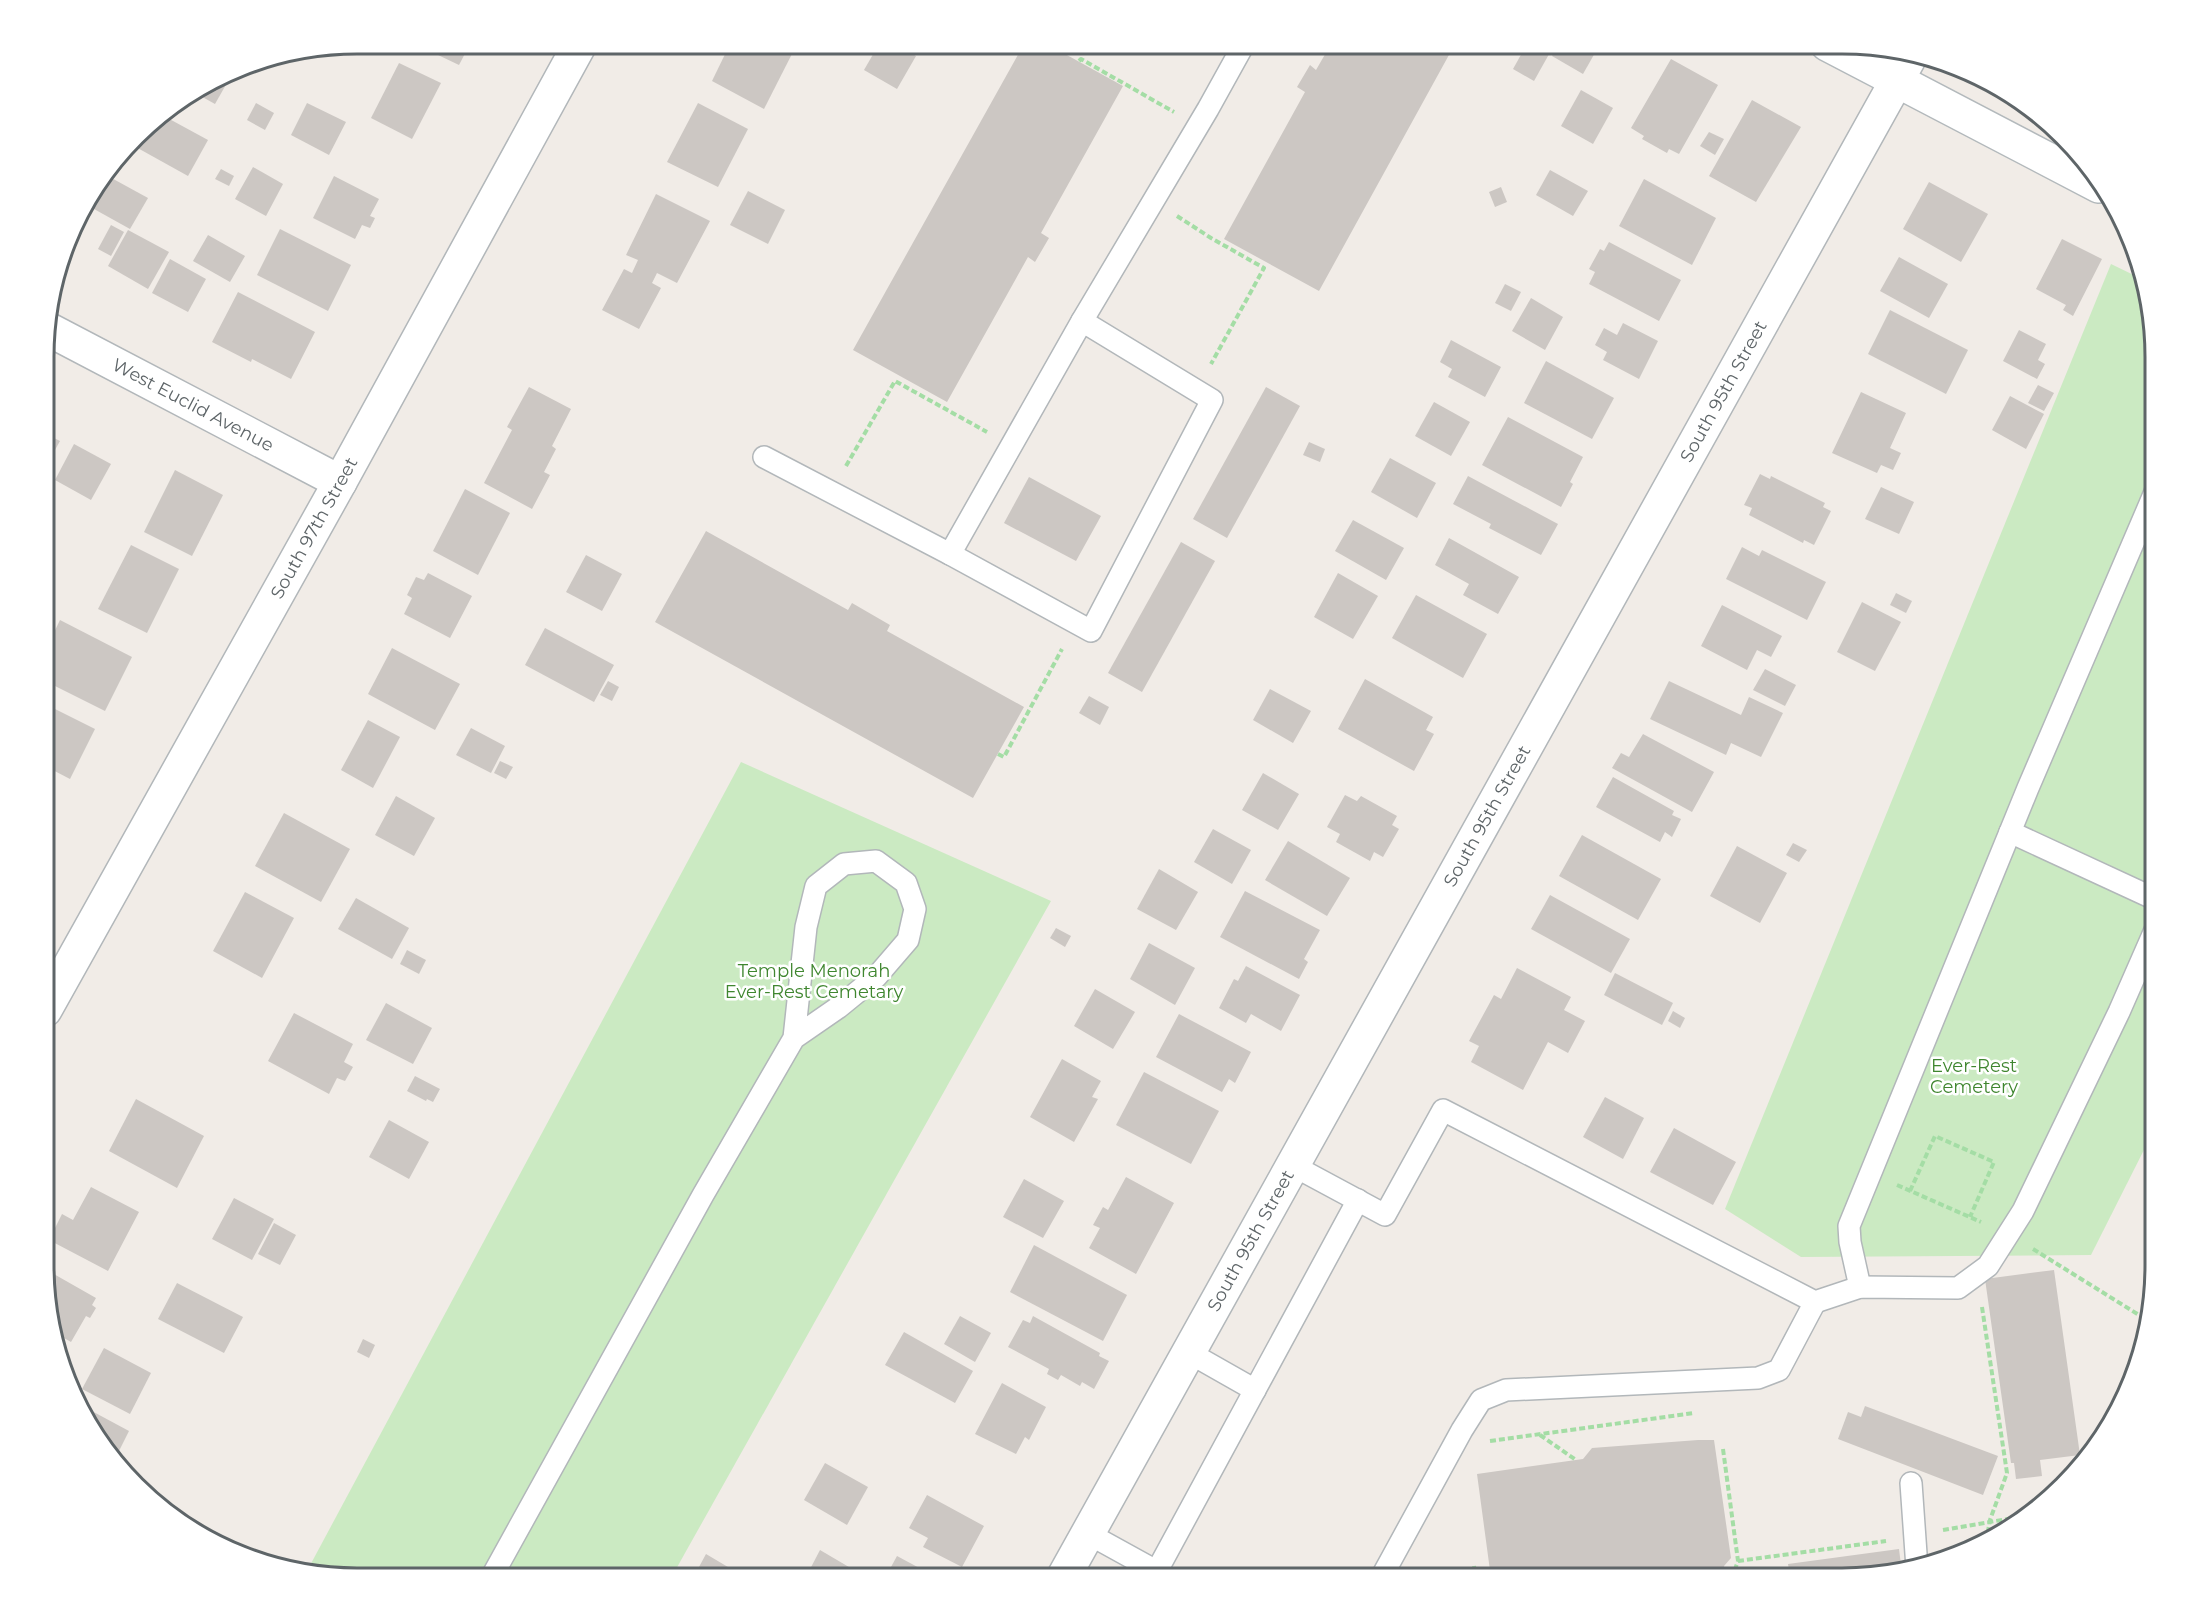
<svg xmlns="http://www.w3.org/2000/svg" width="2199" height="1622" viewBox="0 0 2199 1622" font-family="Montserrat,sans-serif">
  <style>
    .green { fill: #cbeac2 }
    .building { fill: #ccc7c3 }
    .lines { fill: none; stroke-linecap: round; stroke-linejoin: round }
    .lane-casing { stroke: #b2b7ba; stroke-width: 24 }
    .street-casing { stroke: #b2b7ba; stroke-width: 36 }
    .secondary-casing { stroke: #b3b9bc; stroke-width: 36 }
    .path { stroke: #a4dda5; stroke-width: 4; stroke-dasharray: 6 3; stroke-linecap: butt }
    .lane { stroke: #fff; stroke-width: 21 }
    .street { stroke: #fff; stroke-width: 33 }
    .secondary { stroke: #fff; stroke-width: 33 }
    .labels { text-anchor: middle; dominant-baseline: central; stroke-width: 5; stroke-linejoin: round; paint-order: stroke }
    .street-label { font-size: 18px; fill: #5e6568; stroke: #fff }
    .park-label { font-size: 18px; fill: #3f862f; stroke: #fff }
    .rim { fill: none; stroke: #5e6568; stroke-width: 3 }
  </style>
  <rect width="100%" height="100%" fill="#f1ece7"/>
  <g class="green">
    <polygon points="2111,264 2146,281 2155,356 2155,1128 2091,1255 1801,1257 1725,1209"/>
    <polygon points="741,762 1051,901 671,1578 337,1578 307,1571"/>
  </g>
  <g class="building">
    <polygon points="415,44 470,44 459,65"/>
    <polygon points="730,44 791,44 796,46 764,109 712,81"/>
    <polygon points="879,44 895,44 916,56 897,89 864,70"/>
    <polygon points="1024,44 1047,44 1123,86 1041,233 1049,238 1035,262 1028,257 947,402 853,350"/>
    <polygon points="1331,44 1455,44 1319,291 1224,239 1305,92 1297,87 1310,65 1316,70"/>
    <polygon points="1527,44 1547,44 1553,47 1534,81 1513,69"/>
    <polygon points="1559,44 1600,44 1583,74 1552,56"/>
    <polygon points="1671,59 1718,85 1679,154 1669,149 1667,153 1642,139 1644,136 1631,128"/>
    <polygon points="399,63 441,83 412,139 371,118"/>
    <polygon points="232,74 215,104 197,94"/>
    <polygon points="1581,90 1613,108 1593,144 1561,126"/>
    <polygon points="1752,100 1801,127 1756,202 1709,176"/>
    <polygon points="256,103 274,113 265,130 247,120"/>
    <polygon points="307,103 346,122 329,155 291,135"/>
    <polygon points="698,103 748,129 718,187 667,162"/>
    <polygon points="162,115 208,140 188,176 134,146 150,121"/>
    <polygon points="1709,132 1724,139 1715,155 1700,146"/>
    <polygon points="253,167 283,184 266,216 235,199"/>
    <polygon points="221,169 234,176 229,186 215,179"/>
    <polygon points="1550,170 1588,191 1573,216 1536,195"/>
    <polygon points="106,175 148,198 130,229 85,204"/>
    <polygon points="334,176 379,199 370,216 375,218 370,228 362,225 355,239 313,218"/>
    <polygon points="1644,179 1716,218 1692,265 1619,226"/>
    <polygon points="1929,182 1988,214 1961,262 1903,229"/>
    <polygon points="1501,187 1507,202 1495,207 1489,192"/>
    <polygon points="748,191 785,210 768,244 730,225"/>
    <polygon points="656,194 710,221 677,283 657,273 652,283 661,288 639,329 602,310 624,269 632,273 638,260 626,255"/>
    <polygon points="111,225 124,232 111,256 98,249"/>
    <polygon points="280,229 351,265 328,311 257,275"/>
    <polygon points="128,230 169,252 148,289 108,266"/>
    <polygon points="208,235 245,256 230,282 193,261"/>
    <polygon points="2062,239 2102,259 2073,316 2063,310 2066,305 2036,289"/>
    <polygon points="1609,242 1681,280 1659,321 1589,284 1595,272 1589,269 1600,249 1604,251"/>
    <polygon points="1899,257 1948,284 1929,318 1880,291"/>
    <polygon points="170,259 206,279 188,312 152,293"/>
    <polygon points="1505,284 1521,292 1511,311 1495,303"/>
    <polygon points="238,292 315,332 291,379 252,359 251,362 212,342"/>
    <polygon points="1531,298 1563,317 1545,350 1512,331"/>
    <polygon points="1890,310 1968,350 1946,394 1868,354"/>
    <polygon points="1623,323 1658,341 1639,379 1603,360 1607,352 1595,345 1604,328 1617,335"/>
    <polygon points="2019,330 2046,344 2038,360 2045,364 2037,379 2003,361"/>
    <polygon points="1451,340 1501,367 1485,397 1448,377 1452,369 1440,362"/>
    <polygon points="1546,361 1614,398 1592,439 1524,403"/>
    <polygon points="2038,385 2054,393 2044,411 2028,403"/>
    <polygon points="529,387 571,409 552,446 556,449 544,472 550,475 532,509 484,483 512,430 507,427"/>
    <polygon points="1266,387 1300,406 1227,538 1193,519"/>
    <polygon points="1861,392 1906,413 1890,448 1901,453 1893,470 1881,465 1877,473 1832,453"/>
    <polygon points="2010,396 2044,414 2026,449 1992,430"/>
    <polygon points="1434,402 1470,422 1451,456 1415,436"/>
    <polygon points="1508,417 1583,457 1570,482 1573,484 1561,507 1482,465"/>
    <polygon points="46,434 60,441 46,466"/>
    <polygon points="1309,442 1325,449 1320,462 1303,455"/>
    <polygon points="74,444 111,464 91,500 55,480"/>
    <polygon points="1390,458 1436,483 1417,518 1371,492"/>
    <polygon points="175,470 223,495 192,556 144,532"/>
    <polygon points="1760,474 1770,479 1771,476 1825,503 1823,507 1831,511 1814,545 1804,540 1803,543 1749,515 1752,508 1744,505"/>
    <polygon points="1468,476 1558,524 1541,555 1489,528 1491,524 1453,504"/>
    <polygon points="1029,477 1101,516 1076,561 1004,523"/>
    <polygon points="1881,487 1914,502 1899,534 1865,519"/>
    <polygon points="465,489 510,513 478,575 433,551"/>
    <polygon points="1353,520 1404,548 1386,580 1335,551"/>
    <polygon points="706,531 848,610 852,603 890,625 887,631 1024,707 973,798 655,622"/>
    <polygon points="1449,538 1519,577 1498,614 1463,595 1469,584 1435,565"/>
    <polygon points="1181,542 1215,561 1142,692 1108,673"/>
    <polygon points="131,545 179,569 147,633 98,609"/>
    <polygon points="1742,547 1759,556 1762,550 1826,582 1807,620 1726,579"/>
    <polygon points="586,555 622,574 602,611 566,592"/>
    <polygon points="46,562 54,566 46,581"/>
    <polygon points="428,573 472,596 450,638 404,614 412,598 407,595 416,577 424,580"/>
    <polygon points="1338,573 1378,596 1353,639 1314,617"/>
    <polygon points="1896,593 1912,601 1906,613 1890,605"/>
    <polygon points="1416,595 1487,634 1463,678 1392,638"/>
    <polygon points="1862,602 1901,622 1875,671 1837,652"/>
    <polygon points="1722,605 1782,636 1771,657 1757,650 1747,670 1701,646"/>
    <polygon points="60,620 132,657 105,711 45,681 46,649"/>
    <polygon points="545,628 614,665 594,702 525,665"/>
    <polygon points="392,648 460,684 435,730 368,694"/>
    <polygon points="1765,669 1796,685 1785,706 1753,690"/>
    <polygon points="1365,679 1433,717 1426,730 1434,734 1414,771 1338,729"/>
    <polygon points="608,681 619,687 612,701 600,695"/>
    <polygon points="1669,681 1741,715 1749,697 1783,713 1761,757 1731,743 1726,755 1650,719"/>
    <polygon points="1270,689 1311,711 1293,743 1253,720"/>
    <polygon points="1089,696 1109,707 1100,725 1079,713"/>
    <polygon points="45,704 95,729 70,779 45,766"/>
    <polygon points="368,720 400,737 373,788 341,770"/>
    <polygon points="471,728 505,746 491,773 456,755"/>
    <polygon points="1643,734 1714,772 1692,812 1612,768 1621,753 1629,757"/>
    <polygon points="500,761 513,767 506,779 494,773"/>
    <polygon points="1263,773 1299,794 1278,830 1242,810"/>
    <polygon points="1613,777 1674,811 1672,815 1681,819 1672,837 1665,832 1660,842 1596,807"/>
    <polygon points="1345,795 1357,801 1361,796 1397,816 1392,825 1399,829 1383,857 1374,852 1370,861 1336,842 1340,834 1327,827"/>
    <polygon points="396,796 435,818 414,856 375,835"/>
    <polygon points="45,797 55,802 45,820"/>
    <polygon points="284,813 350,849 321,902 255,866"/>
    <polygon points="1213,829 1251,850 1232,884 1194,862"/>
    <polygon points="1582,835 1661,879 1638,920 1559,876"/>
    <polygon points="1288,841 1350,878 1327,916 1265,880"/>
    <polygon points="1793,843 1807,850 1799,862 1786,855"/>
    <polygon points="1737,846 1787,873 1760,923 1710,896"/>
    <polygon points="1159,869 1198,892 1176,930 1137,909"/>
    <polygon points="1245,891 1320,930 1304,959 1308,962 1299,979 1220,937"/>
    <polygon points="245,892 294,918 262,978 213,951"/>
    <polygon points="1550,895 1630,939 1611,973 1531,929"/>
    <polygon points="356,898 409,928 392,959 338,929"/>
    <polygon points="1056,928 1071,936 1065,947 1050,938"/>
    <polygon points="1149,943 1195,968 1175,1005 1130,979"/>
    <polygon points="407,950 426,960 419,974 400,964"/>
    <polygon points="1246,966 1300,995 1281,1031 1251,1014 1246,1023 1219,1008 1234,979 1238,981"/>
    <polygon points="1517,968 1571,997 1564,1010 1585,1021 1568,1053 1548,1042 1523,1090 1471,1062 1479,1046 1469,1041 1494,995 1501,999"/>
    <polygon points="1615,973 1673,1003 1662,1025 1604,995"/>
    <polygon points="1095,989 1135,1012 1113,1049 1074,1026"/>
    <polygon points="386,1003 432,1028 413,1064 366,1040"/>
    <polygon points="1673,1011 1685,1018 1680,1028 1668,1021"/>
    <polygon points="294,1013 353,1044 344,1062 353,1067 345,1081 337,1078 329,1094 268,1061"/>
    <polygon points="1179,1014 1251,1052 1235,1083 1229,1079 1222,1092 1156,1057"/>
    <polygon points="1062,1059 1101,1081 1092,1097 1098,1099 1074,1142 1030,1117"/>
    <polygon points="1144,1072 1219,1111 1191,1164 1116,1125"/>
    <polygon points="415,1076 440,1089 433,1102 427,1099 426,1101 407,1091"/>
    <polygon points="1605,1097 1644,1118 1623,1159 1583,1137"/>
    <polygon points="136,1099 204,1136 177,1188 109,1151"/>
    <polygon points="389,1120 429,1142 409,1179 369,1157"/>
    <polygon points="1674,1128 1736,1162 1713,1205 1650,1172"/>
    <polygon points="1126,1177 1174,1203 1136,1274 1089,1248 1100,1228 1093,1225 1103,1207 1108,1210"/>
    <polygon points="1024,1179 1064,1201 1043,1238 1003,1217"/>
    <polygon points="91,1187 139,1212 108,1271 49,1240 62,1214 73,1220"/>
    <polygon points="234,1198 274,1219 252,1260 212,1239"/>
    <polygon points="274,1223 296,1235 280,1265 258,1254"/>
    <polygon points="1034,1245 1127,1295 1103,1341 1010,1292"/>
    <polygon points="45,1269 96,1298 92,1305 96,1308 90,1318 86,1316 71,1342 57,1334 44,1286"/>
    <polygon points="2054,1270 2080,1455 2040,1460 2042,1476 2016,1479 2014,1463 2011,1463 1985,1279"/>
    <polygon points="177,1283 243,1317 224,1353 158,1319"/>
    <polygon points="960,1316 991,1333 975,1362 944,1344"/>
    <polygon points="1033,1316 1100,1353 1099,1356 1109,1361 1094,1389 1082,1382 1080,1386 1061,1375 1058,1380 1047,1374 1049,1369 1008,1347 1023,1320 1030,1323"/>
    <polygon points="904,1332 973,1371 955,1403 885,1365"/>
    <polygon points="363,1339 375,1345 369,1358 357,1352"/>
    <polygon points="104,1348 151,1373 130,1414 82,1389"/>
    <polygon points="1002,1383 1046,1407 1029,1440 1025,1437 1016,1454 975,1434"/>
    <polygon points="75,1402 129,1431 119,1451 108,1445"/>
    <polygon points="1865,1406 1998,1456 1983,1495 1838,1439 1848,1412 1861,1417"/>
    <polygon points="1698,1440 1714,1440 1731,1558 1724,1566 1726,1578 1491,1578 1477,1474 1583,1459 1592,1448"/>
    <polygon points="825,1463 868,1487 847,1525 804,1500"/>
    <polygon points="927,1495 984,1526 962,1567 923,1547 928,1538 909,1528"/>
    <polygon points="1899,1549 1902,1573 1842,1578 1739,1578 1789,1570 1788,1564"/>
    <polygon points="820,1550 854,1570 849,1578 818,1578 808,1573"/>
    <polygon points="706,1554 733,1570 748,1578 693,1578"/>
    <polygon points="897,1556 938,1578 885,1578"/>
  </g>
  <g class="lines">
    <g class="lane-casing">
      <g id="lane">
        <polyline points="764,457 950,554 1082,321 1208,109 1244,44"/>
        <polyline points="950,554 1091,631 1212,400 1082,321"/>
        <polyline points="2010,832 2155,899"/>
        <polyline points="1292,1165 1385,1215 1443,1110 1815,1302 1860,1287 1958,1288 1988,1266 2023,1211 2119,1012 2155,930"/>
        <polyline points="1860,1287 1850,1242 1849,1226 2028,788 2155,492"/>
        <polyline points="1188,1352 1255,1390"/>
        <polyline points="1911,1483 1917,1568"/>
        <polyline points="1087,1533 1156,1571"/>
        <polyline points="491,1578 703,1195 794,1038 806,927 816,886 844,864 876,861 906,883 915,909 908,940 877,976 839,1007 794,1038"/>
        <polyline points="1153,1578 1358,1200"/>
        <polyline points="1381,1578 1462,1430 1481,1400 1506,1390 1758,1378 1779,1370 1815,1302"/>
      </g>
    </g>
    <g class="street-casing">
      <g id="street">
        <path id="s1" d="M46,328L340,482"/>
        <path id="s2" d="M45,1010L340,482L580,44"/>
        <path id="s3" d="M1063,1578L1911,55"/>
      </g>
    </g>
    <g class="secondary-casing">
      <polyline id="secondary" points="1827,44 2099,186"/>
    </g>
    <g class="path">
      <polyline points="1079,61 1081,59 1174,112"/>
      <polyline points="1177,216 1211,238 1264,268 1211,364"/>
      <polyline points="846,466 895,381 987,432"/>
      <polyline points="998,754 1004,757 1062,649"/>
      <polyline points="2145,1024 2155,1028"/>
      <polyline points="1897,1185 1981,1222"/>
      <polyline points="1910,1191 1935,1136 1994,1162 1970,1217"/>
      <polyline points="2033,1249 2147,1320"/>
      <polyline points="1982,1307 2007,1473 1990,1520 1986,1542"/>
      <polyline points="1540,1435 1576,1460"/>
      <polyline points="1490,1441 1694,1413"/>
      <polyline points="1723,1449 1738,1561 1734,1572 1734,1578"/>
      <polyline points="1943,1530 2019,1517"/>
      <polyline points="1738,1561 1886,1541"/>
      <polyline points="1474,1566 1476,1578"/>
    </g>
    <use href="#lane" class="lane"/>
    <use href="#street" class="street"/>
    <use href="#secondary" class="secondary"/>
  </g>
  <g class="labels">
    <g class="street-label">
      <text stroke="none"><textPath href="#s3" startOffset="1358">South 95th Street</textPath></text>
      <text stroke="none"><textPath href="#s1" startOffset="166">West Euclid Avenue</textPath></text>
      <text stroke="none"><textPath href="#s2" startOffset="552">South 97th Street</textPath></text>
      <text stroke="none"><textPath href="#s3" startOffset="872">South 95th Street</textPath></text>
      <text stroke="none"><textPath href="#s3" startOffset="386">South 95th Street</textPath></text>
    </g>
    <g class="park-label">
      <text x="814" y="971">Temple Menorah<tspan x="814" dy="21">Ever-Rest Cemetary</tspan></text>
      <text x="1974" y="1066">Ever-Rest<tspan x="1974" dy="21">Cemetery</tspan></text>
    </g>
  </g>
  <path d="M0 0H2199V1622H0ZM357 54H1842A303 303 0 0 1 2145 357V1265A303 303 0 0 1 1842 1568H357A303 303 0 0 1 54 1265V357A303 303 0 0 1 357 54Z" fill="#fff" fill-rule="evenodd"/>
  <path class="rim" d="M357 54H1842A303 303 0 0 1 2145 357V1265A303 303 0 0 1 1842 1568H357A303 303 0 0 1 54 1265V357A303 303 0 0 1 357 54Z"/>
</svg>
